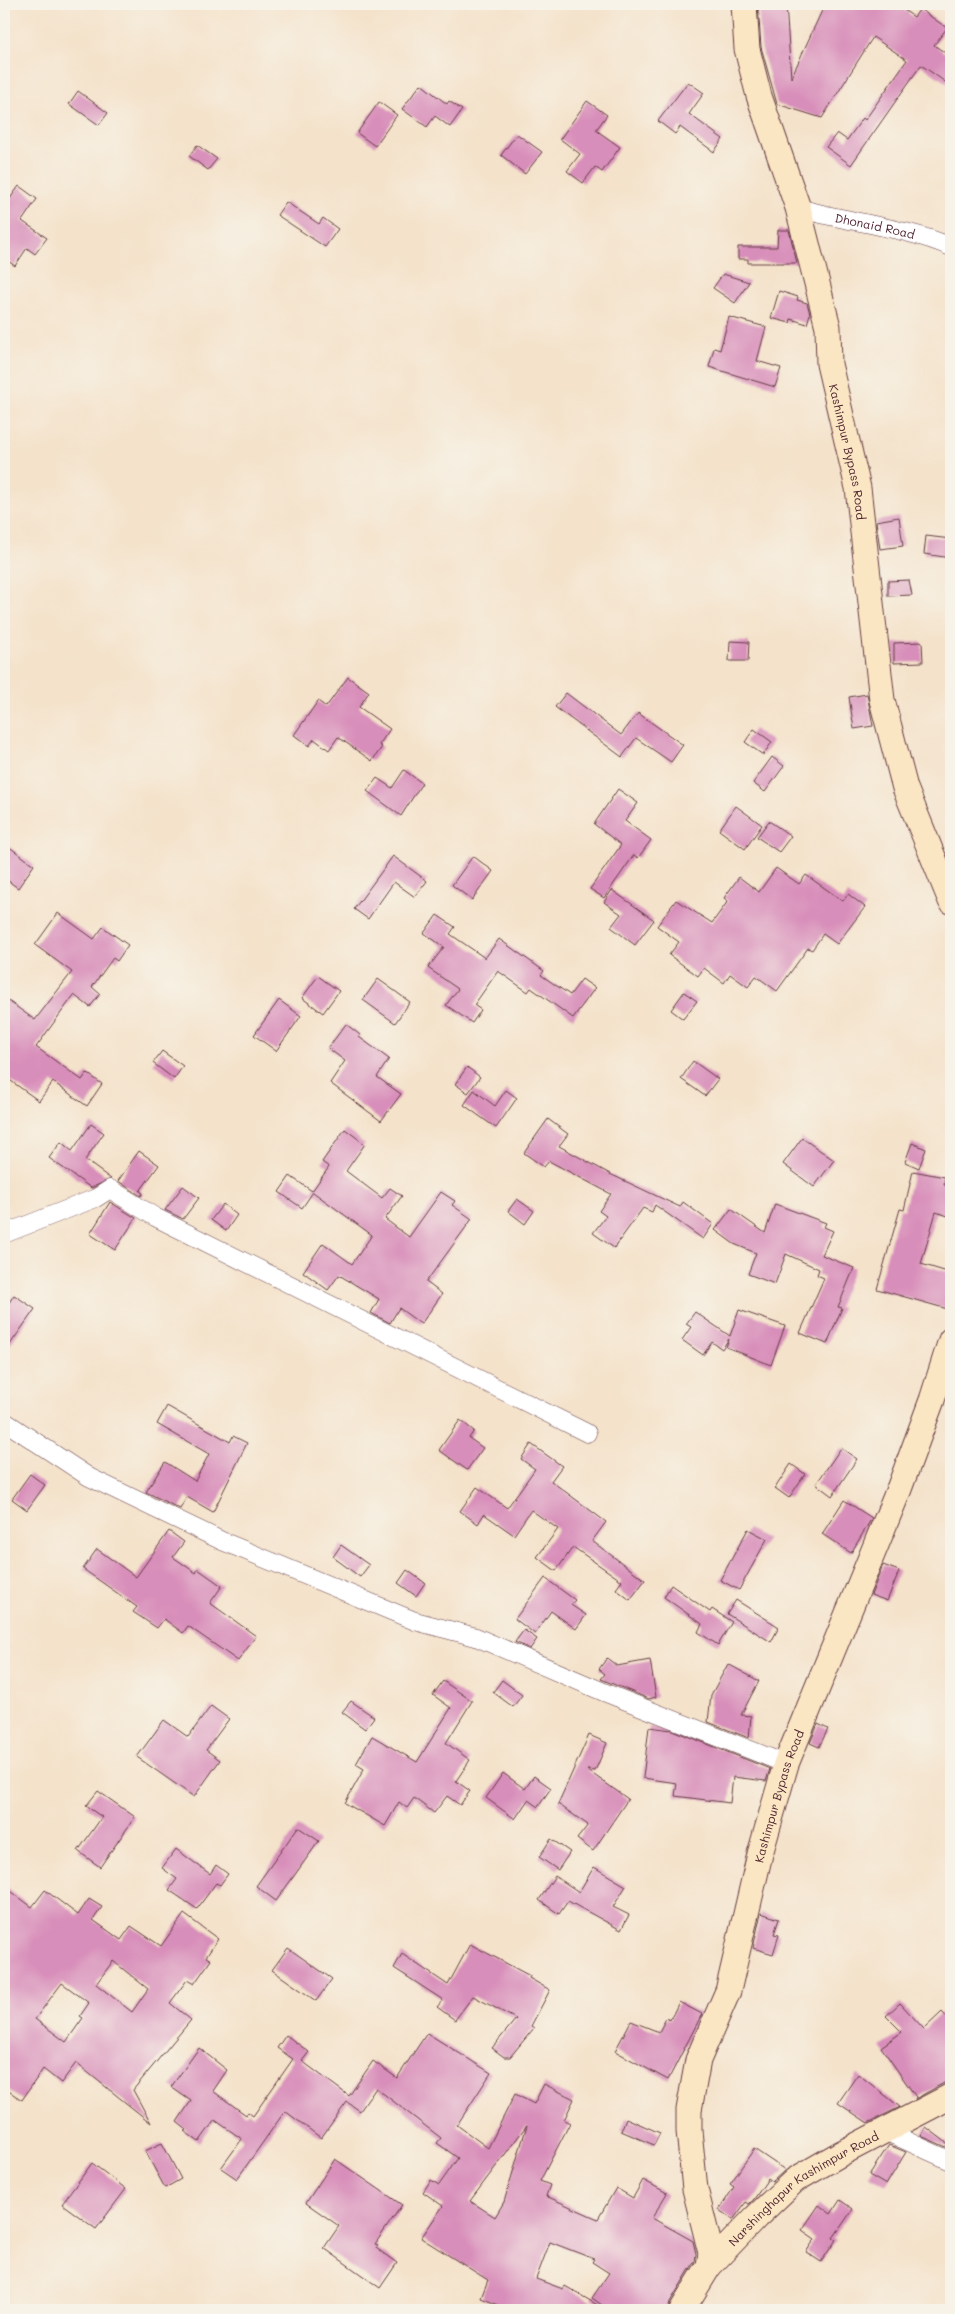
<svg xmlns="http://www.w3.org/2000/svg" width="955" height="2314" viewBox="0 0 955 2314" font-family="Mali,sans-serif">
  <style>
    .building { fill: #d88eba; fill-rule: evenodd }
    .lines { fill: none; stroke-linecap: round; stroke-linejoin: round }
    .street-casing { stroke: #643c43; stroke-width: 19 }
    .secondary-casing { stroke: #643c43; stroke-width: 27 }
    .street { stroke: #fff; stroke-width: 18 }
    .secondary { stroke: #fbe6c4; stroke-width: 25 }
    .labels { text-anchor: middle; dominant-baseline: central; stroke-width: 4; stroke-linejoin: round; paint-order: stroke }
    .street-label { font-size: 12px; fill: #4a1f2b; stroke: #f7f3e8 }
  </style>
  <rect width="100%" height="100%" fill="#f7f3e8"/>
  <filter id="ink" filterUnits="userSpaceOnUse"><feTurbulence type="fractalNoise" baseFrequency=".02" numOctaves="2"/><feDisplacementMap in="SourceGraphic" scale="10" xChannelSelector="R" yChannelSelector="G"/><feConvolveMatrix kernelMatrix="1 2 1 2 8 2 1 2 1" color-interpolation-filters="sRGB"/></filter>
  <filter id="wash" filterUnits="userSpaceOnUse"><feTurbulence type="fractalNoise" baseFrequency=".0096" numOctaves="4" result="noise"/><feDisplacementMap in="SourceGraphic" scale="20" xChannelSelector="R" yChannelSelector="G"/><feGaussianBlur stdDeviation="1.12" result="paint"/><feColorMatrix in="noise" values="0 0 0 0 0 0 0 0 0 0 0 0 0 0 0 0 0 1.4 0 .05"/><feComposite in="paint" operator="in"/></filter>
  <g filter="url(#wash)">
    <rect width="100%" height="100%" fill="#f4e2ca"/>
    <g id="blocks">
      <g class="building">
        <polygon points="758,4 786,4 791,78 825,4 895,4 914,17 920,9 947,28 934,45 951,57 951,86 921,65 851,165 826,147 837,133 847,140 863,118 865,120 907,60 873,37 822,118 777,104 761,47"/>
        <polygon points="688,82 704,93 689,114 723,139 714,152 680,127 675,134 658,121"/>
        <polygon points="421,84 447,104 449,101 462,110 450,127 435,116 427,127 402,109"/>
        <polygon points="78,91 108,113 99,125 69,104"/>
        <polygon points="587,101 607,115 596,130 620,147 602,172 595,167 583,183 567,171 580,154 560,139"/>
        <polygon points="379,102 397,115 375,146 357,133"/>
        <polygon points="517,134 542,152 525,174 501,155"/>
        <polygon points="197,145 217,159 208,170 189,156"/>
        <polygon points="19,186 37,199 22,221 47,238 35,254 27,248 15,266 4,258 4,207"/>
        <polygon points="286,202 319,224 323,218 338,229 325,247 277,215"/>
        <polygon points="778,230 789,230 797,263 748,263 748,259 738,259 738,247 777,247"/>
        <polygon points="723,274 749,282 735,303 713,288"/>
        <polygon points="779,291 798,297 797,300 807,303 810,314 807,324 791,319 790,323 771,318"/>
        <polygon points="729,317 766,327 757,361 781,368 775,387 709,367 714,348 720,350"/>
        <polygon points="899,517 903,546 880,549 876,521"/>
        <polygon points="926,536 951,539 951,558 924,554"/>
        <polygon points="909,580 912,595 888,596 888,581"/>
        <polygon points="730,641 749,642 748,661 729,661"/>
        <polygon points="922,642 923,662 894,663 894,643"/>
        <polygon points="348,677 369,692 359,707 390,729 379,745 382,747 372,761 338,737 329,750 314,739 309,746 294,735 318,701 326,707"/>
        <polygon points="566,693 621,735 638,713 683,745 671,762 636,738 622,757 555,707"/>
        <polygon points="867,694 873,726 854,729 849,697"/>
        <polygon points="754,729 772,742 763,755 745,742"/>
        <polygon points="772,757 784,766 765,792 753,783"/>
        <polygon points="404,770 422,783 401,816 367,791 377,778 392,788"/>
        <polygon points="618,789 638,803 625,821 651,840 638,858 634,855 604,898 590,889 621,845 594,824"/>
        <polygon points="736,806 762,825 745,849 719,830"/>
        <polygon points="769,821 791,836 779,852 757,837"/>
        <polygon points="4,843 34,865 18,888 4,878"/>
        <polygon points="393,856 427,881 415,897 394,882 368,919 354,909"/>
        <polygon points="473,856 493,871 472,900 452,885"/>
        <polygon points="776,868 799,884 806,875 843,901 848,894 865,907 837,944 823,934 812,950 808,948 777,991 756,976 748,987 730,974 724,983 704,968 698,976 669,955 679,942 657,926 676,900 712,923 728,901 724,898 739,877 759,892"/>
        <polygon points="612,890 654,920 635,945 611,927 621,914 604,902"/>
        <polygon points="58,913 94,939 103,927 128,945 117,961 113,958 92,987 100,994 90,1007 74,995 36,1047 82,1080 87,1073 102,1084 87,1106 53,1082 39,1101 4,1076 4,998 35,1020 72,972 35,945"/>
        <polygon points="437,915 455,927 450,934 485,958 499,939 544,971 541,975 570,995 582,979 595,988 573,1018 531,988 528,992 498,971 474,1005 481,1010 472,1023 446,1005 458,989 428,968 444,947 424,933"/>
        <polygon points="318,976 339,991 323,1013 302,998"/>
        <polygon points="378,979 410,1002 395,1023 363,1000"/>
        <polygon points="684,992 697,1001 683,1019 671,1010"/>
        <polygon points="279,1000 301,1016 276,1051 254,1035"/>
        <polygon points="346,1024 360,1035 359,1037 389,1059 377,1077 401,1094 381,1121 330,1083 345,1061 328,1048"/>
        <polygon points="162,1051 183,1066 174,1079 153,1063"/>
        <polygon points="693,1061 718,1079 705,1096 681,1079"/>
        <polygon points="467,1067 480,1077 468,1093 455,1084"/>
        <polygon points="474,1090 495,1106 506,1090 517,1098 496,1128 464,1105"/>
        <polygon points="548,1119 568,1134 559,1146 610,1174 680,1207 683,1202 713,1224 703,1239 655,1205 652,1212 643,1208 614,1248 593,1233 606,1216 599,1211 611,1194 549,1161 544,1167 524,1153"/>
        <polygon points="91,1124 104,1133 85,1160 111,1179 91,1188 49,1158 61,1142 72,1151"/>
        <polygon points="345,1129 365,1144 346,1171 382,1198 390,1188 402,1196 385,1219 409,1237 441,1192 455,1201 452,1205 472,1219 426,1282 442,1294 421,1324 399,1308 390,1323 371,1313 379,1299 339,1275 328,1290 303,1272 323,1243 352,1264 372,1235 313,1192 302,1208 279,1192 290,1176 312,1191 329,1167 322,1162"/>
        <polygon points="802,1138 834,1160 814,1187 783,1164"/>
        <polygon points="912,1143 926,1149 919,1168 905,1162"/>
        <polygon points="139,1151 159,1165 140,1191 143,1193 141,1196 118,1181"/>
        <polygon points="913,1171 945,1177 944,1185 951,1187 951,1217 936,1212 921,1264 951,1273 951,1310 877,1289 900,1209 904,1210"/>
        <polygon points="183,1186 199,1198 183,1219 165,1210"/>
        <polygon points="517,1199 534,1211 525,1224 508,1211"/>
        <polygon points="110,1202 136,1218 115,1250 90,1234"/>
        <polygon points="223,1204 237,1215 226,1231 211,1220"/>
        <polygon points="775,1204 826,1223 824,1227 833,1231 822,1255 854,1268 838,1307 842,1308 827,1344 800,1333 824,1278 817,1275 819,1269 786,1254 775,1284 748,1274 756,1253 734,1244 715,1230 731,1209 765,1233"/>
        <polygon points="14,1295 35,1309 4,1353 4,1310"/>
        <polygon points="739,1310 785,1326 771,1365 726,1347 729,1339 722,1349 712,1342 703,1355 682,1340 691,1327 686,1324 695,1312 730,1336"/>
        <polygon points="167,1406 230,1442 233,1436 247,1443 213,1512 187,1497 180,1509 146,1492 165,1462 195,1481 209,1454 157,1424"/>
        <polygon points="460,1420 474,1431 469,1438 483,1448 467,1470 439,1450"/>
        <polygon points="531,1444 562,1466 551,1481 606,1522 592,1541 645,1580 630,1600 616,1589 622,1581 573,1547 556,1571 537,1557 558,1529 531,1510 514,1535 484,1514 478,1524 460,1511 477,1487 507,1508 535,1469 521,1459"/>
        <polygon points="841,1448 857,1459 832,1496 816,1484"/>
        <polygon points="791,1464 805,1474 789,1498 775,1488"/>
        <polygon points="30,1474 45,1485 27,1510 12,1499"/>
        <polygon points="844,1500 872,1518 851,1553 822,1534"/>
        <polygon points="748,1529 767,1539 739,1590 720,1580"/>
        <polygon points="169,1531 184,1542 173,1557 196,1573 198,1569 222,1586 210,1603 256,1636 238,1661 188,1626 183,1633 164,1619 157,1628 133,1612 137,1607 83,1569 97,1549 136,1577"/>
        <polygon points="341,1545 369,1565 360,1577 333,1557"/>
        <polygon points="883,1565 899,1571 887,1601 871,1595"/>
        <polygon points="407,1570 425,1583 416,1596 398,1583"/>
        <polygon points="545,1578 575,1600 571,1605 586,1615 576,1629 551,1611 535,1634 515,1619"/>
        <polygon points="671,1585 710,1612 712,1609 732,1622 718,1645 698,1632 702,1624 664,1597"/>
        <polygon points="736,1600 779,1627 771,1642 727,1614"/>
        <polygon points="524,1630 537,1639 530,1649 515,1642"/>
        <polygon points="607,1658 617,1666 650,1660 656,1697 649,1699 601,1679 605,1674 599,1669"/>
        <polygon points="728,1664 759,1681 741,1715 751,1716 749,1738 708,1722 711,1695"/>
        <polygon points="502,1680 522,1695 513,1707 493,1692"/>
        <polygon points="443,1681 472,1701 446,1743 470,1760 456,1781 470,1791 460,1805 447,1796 434,1813 414,1798 407,1808 399,1802 385,1826 345,1803 364,1769 356,1764 372,1736 417,1762 451,1708 433,1695"/>
        <polygon points="351,1701 374,1717 365,1729 342,1712"/>
        <polygon points="211,1706 229,1719 206,1750 220,1760 194,1797 137,1757 164,1720 188,1737"/>
        <polygon points="818,1724 828,1729 819,1747 810,1743"/>
        <polygon points="649,1727 672,1730 770,1769 766,1781 733,1777 730,1803 675,1796 677,1783 643,1778"/>
        <polygon points="589,1735 607,1743 595,1771 587,1770 628,1799 593,1851 577,1839 588,1825 558,1804"/>
        <polygon points="503,1773 525,1789 534,1776 551,1788 538,1807 528,1800 515,1819 486,1798"/>
        <polygon points="98,1791 135,1817 100,1867 78,1851 102,1817 86,1806"/>
        <polygon points="298,1827 319,1841 276,1901 256,1886"/>
        <polygon points="551,1839 570,1852 558,1870 539,1857"/>
        <polygon points="176,1849 210,1874 216,1865 228,1874 220,1885 216,1883 197,1909 169,1890 177,1879 162,1868"/>
        <polygon points="594,1867 626,1886 613,1907 629,1915 621,1930 568,1901 559,1914 539,1900 555,1876 579,1892"/>
        <path d="M4,1886L32,1907L45,1890L78,1915L89,1899L102,1907L93,1920L121,1940L131,1926L161,1946L184,1914L218,1939L206,1957L211,1960L194,1984L187,1980L170,2003L191,2020L133,2090L151,2123L76,2063L61,2083L43,2069L22,2100L4,2088ZM113,1961L148,1989L132,2012L96,1984ZM62,1983L89,2003L80,2016L83,2018L66,2042L35,2019Z"/>
        <polygon points="761,1913 779,1919 774,1934 779,1935 773,1954 753,1948"/>
        <polygon points="470,1944 530,1976 529,1978 550,1990 531,2026 534,2028 510,2057 504,2057 492,2048 516,2019 473,1996 455,2020 437,2007 443,2000 394,1968 402,1954 448,1985"/>
        <polygon points="288,1948 332,1979 316,2001 272,1970"/>
        <polygon points="679,2002 702,2014 668,2080 615,2051 631,2021 659,2032 666,2018 670,2020"/>
        <polygon points="900,2003 924,2029 942,2012 951,2022 951,2077 944,2083 915,2099 916,2097 881,2047 902,2032 886,2016"/>
        <path d="M427,2033L491,2073L457,2125L488,2148L515,2094L534,2104L544,2084L574,2099L564,2120L570,2123L540,2181L550,2185L546,2196L598,2219L616,2188L633,2198L643,2180L667,2193L652,2218L693,2241L696,2254L695,2261L670,2302L668,2310H609L592,2298L609,2273L592,2262L594,2259L550,2242L536,2279L563,2289L565,2286L606,2310H511L481,2298L488,2280L421,2238L443,2206L423,2192L431,2180L439,2185L458,2158L437,2143L441,2138L376,2088L360,2111L347,2102L321,2138L285,2111L237,2179L221,2168L242,2139L215,2120L199,2142L184,2131L187,2130L177,2122L191,2101L171,2087L199,2048L227,2070L213,2091L246,2115L248,2112L253,2116L293,2059L277,2048L286,2035L309,2052L302,2061L349,2096L373,2061L397,2078ZM527,2125L504,2202L495,2217L470,2201Z"/>
        <polygon points="858,2074 900,2107 868,2123 838,2103"/>
        <polygon points="626,2118 660,2133 654,2145 621,2131"/>
        <polygon points="926,2127 951,2146 951,2149 921,2136"/>
        <polygon points="162,2143 181,2179 165,2188 145,2151"/>
        <polygon points="889,2145 906,2152 886,2185 869,2175"/>
        <polygon points="754,2149 785,2170 772,2182 768,2179 754,2199 749,2204 746,2202 733,2220 719,2210 734,2187 730,2184"/>
        <polygon points="335,2159 402,2205 375,2244 378,2245 376,2248 397,2263 380,2288 324,2248 339,2226 306,2203"/>
        <polygon points="92,2163 126,2189 96,2229 62,2204"/>
        <polygon points="840,2200 853,2209 833,2238 836,2240 821,2262 806,2252 815,2239 802,2230 819,2205 831,2214"/>
      </g>
    </g>
  </g>
  <g filter="url(#ink)">
    <use href="#blocks" fill-opacity="0" stroke="#643c43" stroke-width="1"/>
    <g class="lines">
      <g class="street-casing">
        <g id="street">
          <path id="s1" d="M798,208C847,222 905,227 951,247"/>
          <polyline points="4,1234 96,1198 110,1189 155,1217 587,1433"/>
          <polyline points="4,1421 89,1477 222,1541 415,1621 476,1637 606,1693 786,1764"/>
          <polyline points="885,2131 951,2161"/>
        </g>
      </g>
      <g class="secondary-casing">
        <g id="secondary">
          <path id="s2" d="M744,4L747,49L759,96L798,208L828,327L829,364L858,488L882,700L905,788L951,901"/>
          <path id="s3" d="M709,2266L711,2253L695,2189L689,2131V2110L698,2060L728,1991L760,1854L786,1764L899,1489L932,1400L951,1340"/>
          <path id="s4" d="M682,2310L709,2266L756,2217L795,2180L840,2154L951,2096"/>
        </g>
      </g>
      <use href="#street" class="street"/>
      <use href="#secondary" class="secondary"/>
    </g>
  </g>
  <g class="labels">
    <g class="street-label">
      <text stroke="none"><textPath href="#s1" startOffset="79">Dhonaid Road</textPath></text>
      <text stroke="none"><textPath href="#s2" startOffset="462">Kashimpur Bypass Road</textPath></text>
      <text stroke="none"><textPath href="#s3" startOffset="486">Kashimpur Bypass Road</textPath></text>
      <text stroke="none"><textPath href="#s4" startOffset="175">Narshinghapur Kashimpur Road</textPath></text>
    </g>
  </g>
  <rect width="955" height="2314" fill="none" stroke="#f7f3e8" stroke-width="20"/>
</svg>
